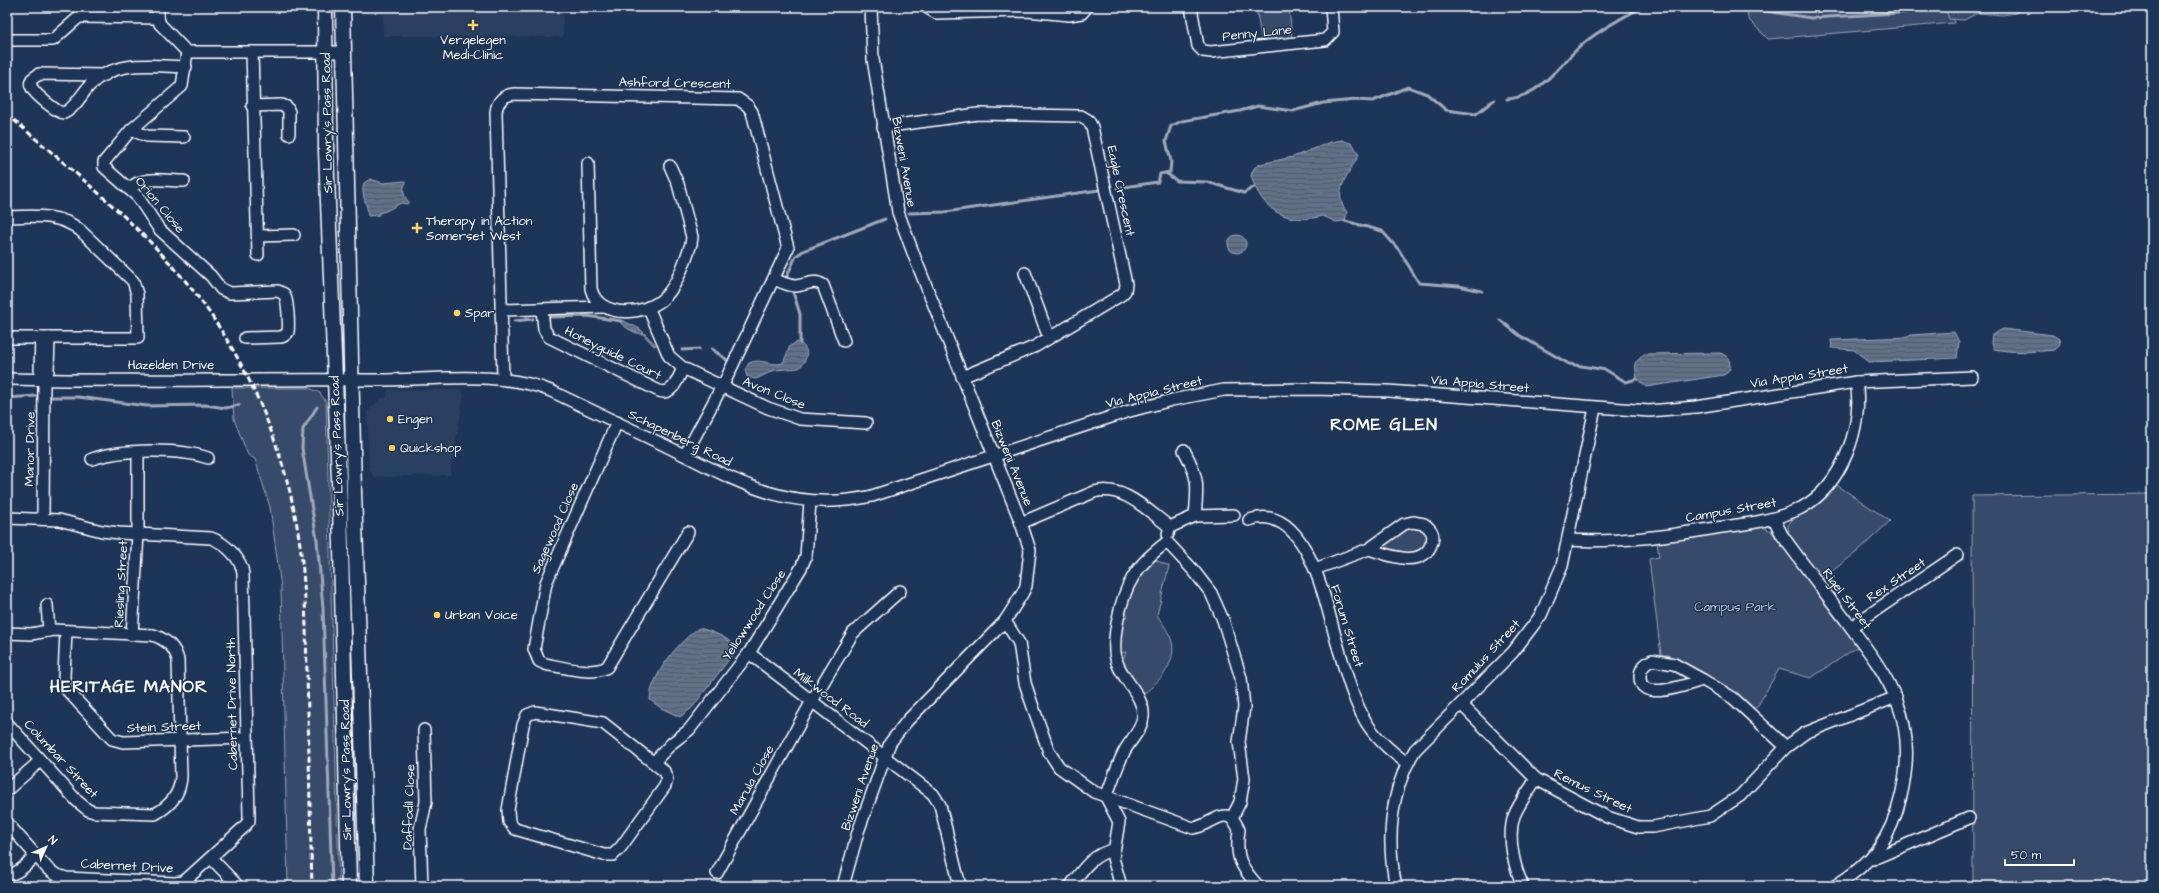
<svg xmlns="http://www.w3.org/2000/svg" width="2159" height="893" viewBox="0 0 2159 893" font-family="'Architects Daughter',sans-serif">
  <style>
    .built { fill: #2a4161 }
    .green { fill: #364b69; stroke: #9aa5b4 }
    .forest { fill: url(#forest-crowns); stroke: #9aa5b4 }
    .water { fill: url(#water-rules); stroke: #a0aab8 }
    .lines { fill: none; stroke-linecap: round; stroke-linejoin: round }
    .stream { stroke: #a0aab8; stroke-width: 3 }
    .minor-casing { stroke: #fff; stroke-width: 14 }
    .major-casing { stroke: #fff; stroke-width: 17 }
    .minor { stroke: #1d3557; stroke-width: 11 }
    .major { stroke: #1d3557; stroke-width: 14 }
    .rail { stroke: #fff; stroke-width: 3; stroke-dasharray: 6 3; stroke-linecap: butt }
    .poi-dot { fill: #ffd166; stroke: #1d3557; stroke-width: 1.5 }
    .labels { text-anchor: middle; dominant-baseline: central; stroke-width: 3; stroke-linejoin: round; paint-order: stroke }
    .street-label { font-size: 13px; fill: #fff; stroke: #1d3557 }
    .poi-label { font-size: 13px; fill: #fff; stroke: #1d3557; text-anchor: start }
    .park-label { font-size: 13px; fill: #b9c0ca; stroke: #1d3557 }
    .district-label { font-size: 17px; font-weight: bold; letter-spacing: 1px; fill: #fff; stroke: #1d3557 }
  </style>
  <defs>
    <pattern id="forest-crowns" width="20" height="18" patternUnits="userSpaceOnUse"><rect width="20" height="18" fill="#364b69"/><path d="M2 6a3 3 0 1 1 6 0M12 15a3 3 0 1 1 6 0" fill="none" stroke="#546680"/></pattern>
    <pattern id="water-rules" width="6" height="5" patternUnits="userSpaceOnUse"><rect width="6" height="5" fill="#617289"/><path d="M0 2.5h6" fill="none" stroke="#555d67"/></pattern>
  </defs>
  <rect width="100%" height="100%" fill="#1d3557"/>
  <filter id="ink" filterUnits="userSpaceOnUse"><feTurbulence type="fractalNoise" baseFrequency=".025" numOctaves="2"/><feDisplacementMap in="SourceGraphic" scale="8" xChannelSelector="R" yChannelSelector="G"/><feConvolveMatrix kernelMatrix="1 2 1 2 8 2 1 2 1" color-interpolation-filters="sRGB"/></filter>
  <g filter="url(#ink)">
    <g class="built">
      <polygon points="355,7 563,7 563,37 383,36 383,14 356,14"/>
      <polygon points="387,390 462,390 464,395 450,475 374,477 369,469 367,412 381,398 387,398"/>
    </g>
    <g class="green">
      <polygon points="1256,7 1289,7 1292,39 1262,43"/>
      <polygon points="1747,7 1953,7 1954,23 1768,39 1748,19"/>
      <polygon points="232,388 309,388 320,393 326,402 339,886 288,886 281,587 270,507 255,459 248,455 234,419"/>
      <polygon points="1834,483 1890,521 1858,551 1822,579 1789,535 1788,525 1792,520 1815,503"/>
      <polygon points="2152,494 2152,886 1973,886 1972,496"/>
      <polygon points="1421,526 1430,536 1424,548 1408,555 1382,548 1406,528"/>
      <polygon points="1761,526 1771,531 1859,646 1811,678 1779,669 1757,707 1753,709 1735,693 1668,655 1661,655 1649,559 1659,557 1657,542"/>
      <path d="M1151,558L1169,566L1157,615C1162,623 1170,633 1172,642C1177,665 1157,684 1141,696L1121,663L1126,652L1121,653L1118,650L1123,614L1126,617L1128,615L1122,609L1131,588Z"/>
    </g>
    <polygon class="forest" points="1945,7 2023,7 2016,13 2002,15 1978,13 1964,20 1949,19"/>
    <g class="water">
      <path d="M1342,140L1353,144L1359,155C1349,173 1331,193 1347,212L1345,221L1336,222L1323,216C1287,225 1261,211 1251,175L1254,168L1260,164L1293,157L1331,142Z"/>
      <path d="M370,179L383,183L404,181L406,182C402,190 403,196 409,202L407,204L401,203L386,211L379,213V215L368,216C368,203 360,196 364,183Z"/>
      <circle cx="1237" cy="244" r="9"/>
      <path d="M624,321L640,329L656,345L654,346L643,334C636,334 625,328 620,322Z"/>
      <path d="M2003,329L2053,335L2059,339L2060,345L2055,350C2034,352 2014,353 1994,349L1991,341L1992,335Z"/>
      <polygon points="1954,332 1959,342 1957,358 1869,362 1854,350 1832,348 1831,340 1908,337 1911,335"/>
      <path d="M797,342C811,347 808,360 799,368L775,370L756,379L747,377L745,370L749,363C761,357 771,367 783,363L790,346Z"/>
      <path d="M1720,353C1729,356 1730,360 1730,369L1724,375L1646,387L1637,379L1635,363L1644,354Z"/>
      <path d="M699,628C711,631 731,638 737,649L692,708L680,717L661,708L650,700C650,676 680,640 699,628Z"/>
    </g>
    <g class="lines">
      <g class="stream">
        <polyline points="1754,7 1759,10 1811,18 1898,13 1944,7"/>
        <path d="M1507,99C1541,97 1560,63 1584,43C1602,28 1622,18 1642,7"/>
        <polyline points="1166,173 1177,181 1207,182 1244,193 1254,187"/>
        <polyline points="1117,188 1158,182 1160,174 1170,172 1171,161 1166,141 1171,126 1182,121 1240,111 1258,106 1293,111 1323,103 1356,100 1373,101 1408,87 1427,94 1446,110 1476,114 1494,100"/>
        <polyline points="909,213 945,212 1099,190"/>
        <polyline points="1345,221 1382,231 1399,250 1419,283 1459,286 1482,291"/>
        <polyline points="786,278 796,256 803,251 885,219"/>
        <polyline points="793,292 800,314 800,343"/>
        <polyline points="550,317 587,316 621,321"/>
        <polyline points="1500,320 1519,335 1569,364 1606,370 1626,382 1637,379"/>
        <polyline points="514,321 533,319"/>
        <polyline points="712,349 727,360"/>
        <polyline points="682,350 699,349"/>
        <polyline points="50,397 78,397 147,406 205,405 226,408 239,405"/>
        <polyline points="7,398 36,396"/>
        <polyline points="317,407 303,429 302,448 317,540 323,608 332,886"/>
      </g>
      <g class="minor-casing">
        <g id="minor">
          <polyline points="158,7 158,18 160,24 187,52"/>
          <polyline points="926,7 936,13 1027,11 1069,15 1082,13 1087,7"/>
          <polyline points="1191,7 1198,46 1203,51 1211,52 1325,40 1333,32 1331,7"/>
          <polyline points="79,17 158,18"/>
          <polyline points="7,40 53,40 79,17 83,7"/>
          <polyline points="252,52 258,255"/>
          <path d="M105,75L39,74L32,79C30,82 30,85 32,88C35,94 57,113 64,113C74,109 82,94 89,86C115,59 152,66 186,67"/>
          <polyline points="252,106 282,105 287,107 289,112 289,134"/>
          <polyline points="883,127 978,114 1081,116 1088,120 1092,127 1126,284 1125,291 1121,295 1036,346 962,377"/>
          <polyline points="131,130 147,136 184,137"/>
          <path d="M588,163L591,289C599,320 648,316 666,296C678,283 685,261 691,244L692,237L678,184L670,166"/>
          <path d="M129,189C142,175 167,181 184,181"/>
          <path d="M7,217C32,216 61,213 81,231L133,281L137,294L138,338H7"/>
          <polyline points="258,236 294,235"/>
          <polyline points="1025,273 1049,338"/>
          <path d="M774,279C781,282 788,286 796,286C806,285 813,279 823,285L844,341"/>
          <polyline points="648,307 669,356 683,368 768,408 800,419 866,423"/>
          <path d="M542,309L544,329L549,337L659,391C673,396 678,378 683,368"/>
          <polyline points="501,310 604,307"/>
          <polyline points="41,338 40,370 44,379"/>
          <path d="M245,338L281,337C284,336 286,335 288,332C289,325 288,299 284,294L278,291L230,293L221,289L211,276L159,229L138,197L104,167V162L131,130L182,86L187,52H345"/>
          <path d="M503,378L496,112C497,102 503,95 514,94L738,99L748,106L752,112L788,248L727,377L685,455"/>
          <path d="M7,379C128,382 250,379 371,380C428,381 498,369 551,391C589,409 627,427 664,445C735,480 789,515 872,496L1126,412L1172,400L1224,390L1312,389L1388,391L1649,411L1696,407L1856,382L1972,377"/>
          <path d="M617,422L546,583L534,649L539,661L545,664C561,667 593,676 607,667L688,532"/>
          <path d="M1184,450C1199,478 1198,485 1195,516"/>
          <path d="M92,459C121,449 179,448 208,458"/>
          <path d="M7,518L59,520L102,531L119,533L211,538C225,543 242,559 243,574L249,815V821L243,828L188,878L183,882L175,883L66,878L55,874L48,869L7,823"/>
          <polyline points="43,519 44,379 48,371 49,338"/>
          <path d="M1774,519L1782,535C1802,563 1823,590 1844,618C1889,678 1920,717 1901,796C1891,839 1872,863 1835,886"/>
          <path d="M1249,520C1307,500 1326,605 1337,643C1345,669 1352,698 1366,722C1375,737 1393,753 1407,763"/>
          <path d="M1021,523L1094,492C1123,484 1148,511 1170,527"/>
          <polyline points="1168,534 1170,527 1195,516 1234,515"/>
          <path d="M1568,540C1618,543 1667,536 1716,528C1744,524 1775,521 1801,508C1842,486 1864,426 1856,382"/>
          <polyline points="1167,542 1194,571 1211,593 1223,620 1241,678 1244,707 1239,742 1244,779 1240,802 1232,818"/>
          <path d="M1315,569L1369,549L1404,524L1413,522L1424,524C1430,528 1435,534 1432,542C1424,570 1387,555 1369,549"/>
          <polyline points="47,605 49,631"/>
          <path d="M1005,621L1019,643L1025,683L1032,704L1049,752L1059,767L1094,792L1193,828C1211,827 1227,800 1239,830C1235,857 1240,866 1258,886"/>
          <polyline points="1851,627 1957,555"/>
          <polyline points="66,631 64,677 66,689 112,739 123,742 247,738"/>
          <path d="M7,633L31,634L53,630L153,635C165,639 175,647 178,660L181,777C180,794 170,806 155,814L94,812L88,810L77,801L7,723"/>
          <polyline points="132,635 138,534 138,452"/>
          <polyline points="749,653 933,794 940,805 960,886"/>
          <path d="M1652,660L1674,664L1703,680C1691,683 1639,704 1640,677C1640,668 1645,664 1652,660Z"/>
          <polyline points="1703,680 1733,698 1786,747"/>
          <polyline points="1461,704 1536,779 1607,817 1638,827 1653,827 1710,816 1740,796 1786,747 1805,733 1896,697"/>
          <polygon points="535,712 603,723 664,771 667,779 665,786 621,847 613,855 604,855 515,829 509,822 508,810 523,725 527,715"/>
          <polyline points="654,762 672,743 689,730 749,653 801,568 806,556 810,502"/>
          <polyline points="7,790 40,761"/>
          <path d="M1106,797C1112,782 1117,766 1124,752C1130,740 1142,730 1143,717C1145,698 1125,682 1118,665C1109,644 1121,596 1133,577C1142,562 1154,552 1167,542"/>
          <polyline points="1106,797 1119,822 1113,858 1121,886"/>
          <polyline points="211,858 238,886"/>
          <polyline points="1873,859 1969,818"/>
          <polyline points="717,873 812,701 853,633 900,591"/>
          <path d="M7,875C19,874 27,864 36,856"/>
          <path d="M1071,885C1083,869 1093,854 1113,850"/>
          <polyline points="422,886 420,829 426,802 424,730"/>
          <polyline points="843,886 858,832 890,743 907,721 1005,621 1022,594 1026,586 1030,550 1021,523 915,258 898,212 873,59 871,7"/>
          <path d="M1396,886C1386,841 1390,790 1415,750L1513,652L1541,615L1562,566L1595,408"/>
          <path d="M1523,886C1514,867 1507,837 1514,816C1519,803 1529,791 1536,779"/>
        </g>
      </g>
      <g class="major-casing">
        <g id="major">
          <polyline points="325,7 326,151 340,507 349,886"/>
          <polyline points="343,7 354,492 367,886"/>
        </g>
      </g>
      <use href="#minor" class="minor"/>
      <use href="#major" class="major"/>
      <path class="rail" d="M7,114C72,171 142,225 195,293C249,363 286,451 299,538C306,583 306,629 307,675C309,745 310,816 312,886"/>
    </g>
  </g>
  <g class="poi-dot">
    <path d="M471 19h4v4h4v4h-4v4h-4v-4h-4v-4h4z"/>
    <path d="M415 222h4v4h4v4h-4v4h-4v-4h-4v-4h4z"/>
    <circle cx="457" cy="313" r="4"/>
    <circle cx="390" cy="419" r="4"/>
    <circle cx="392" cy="448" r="4"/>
    <circle cx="437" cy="615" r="4"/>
  </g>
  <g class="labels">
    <g class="street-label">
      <text transform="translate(1257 33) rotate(-6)">Penny Lane</text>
      <text transform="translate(675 83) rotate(1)">Ashford Crescent</text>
      <text transform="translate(327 123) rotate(-91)">Sir Lowry's Pass Road</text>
      <text transform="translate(904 162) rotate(80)">Bizweni Avenue</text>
      <text transform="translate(1121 191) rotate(78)">Eagle Crescent</text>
      <text transform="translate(160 205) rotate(50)">Orion Close</text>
      <text transform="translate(613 353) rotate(26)">Honeyguide Court</text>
      <text x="171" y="365">Hazelden Drive</text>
      <text transform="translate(1799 376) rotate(-9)">Via Appia Street</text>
      <text transform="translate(1480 384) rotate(5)">Via Appia Street</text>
      <text transform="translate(1154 392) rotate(-14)">Via Appia Street</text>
      <text transform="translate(774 393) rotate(22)">Avon Close</text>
      <text transform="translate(680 438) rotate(26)">Schapenberg Road</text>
      <text transform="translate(337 446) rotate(-92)">Sir Lowry's Pass Road</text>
      <text transform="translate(30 449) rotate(-89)">Manor Drive</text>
      <text transform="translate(1012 463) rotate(68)">Bizweni Avenue</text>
      <text transform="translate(1731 510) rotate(-10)">Campus Street</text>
      <text transform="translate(555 528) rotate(-66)">Sagewood Close</text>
      <text transform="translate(1896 580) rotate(-34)">Rex Street</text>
      <text transform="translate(121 584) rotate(-87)">Riesling Street</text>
      <text transform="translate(1847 599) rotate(53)">Rigel Street</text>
      <text transform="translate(754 615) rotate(-57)">Yellowwood Close</text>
      <text transform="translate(1347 626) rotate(73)">Forum Street</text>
      <text transform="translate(1486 656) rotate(-47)">Romulus Street</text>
      <text transform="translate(831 698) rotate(37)">Milkwood Road</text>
      <text transform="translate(232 704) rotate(-91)">Cabernet Drive North</text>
      <text transform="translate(164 727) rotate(-2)">Stein Street</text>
      <text transform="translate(61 759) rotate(47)">Columbar Street</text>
      <text transform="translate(346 770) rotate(-91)">Sir Lowry's Pass Road</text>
      <text transform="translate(752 780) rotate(-61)">Marula Close</text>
      <text transform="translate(860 787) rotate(-71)">Bizweni Avenue</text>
      <text transform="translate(1593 791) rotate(26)">Remus Street</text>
      <text transform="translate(409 807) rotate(-88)">Daffodil Close</text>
      <text transform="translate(127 866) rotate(3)">Cabernet Drive</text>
    </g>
    <g class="poi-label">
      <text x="473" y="40" text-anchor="middle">Vergelegen<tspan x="473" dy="15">Medi-Clinic</tspan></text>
      <text x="426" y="221">Therapy in Action<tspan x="426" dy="15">Somerset West</tspan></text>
      <text x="465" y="313">Spar</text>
      <text x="398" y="419">Engen</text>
      <text x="400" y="448">Quickshop</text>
      <text x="445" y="615">Urban Voice</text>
    </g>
    <g class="park-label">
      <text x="1735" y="607">Campus Park</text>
    </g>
    <g class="district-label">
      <text x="1384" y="425">ROME GLEN</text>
      <text x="129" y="687">HERITAGE MANOR</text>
    </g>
  </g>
  <rect width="2159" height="893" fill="none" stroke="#1d3557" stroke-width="24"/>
  <rect x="12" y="12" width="2135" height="869" fill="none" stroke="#fff" stroke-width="1.5" filter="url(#ink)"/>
  <g transform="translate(46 847) rotate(45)" stroke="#1d3557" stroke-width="3" paint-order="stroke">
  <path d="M0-3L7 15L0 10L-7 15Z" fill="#ffffff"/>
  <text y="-6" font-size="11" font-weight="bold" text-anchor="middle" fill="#ffffff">N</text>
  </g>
  <path d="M2005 859v6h69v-6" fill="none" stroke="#ffffff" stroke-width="2"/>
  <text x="2011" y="859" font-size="12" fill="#ffffff" stroke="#1d3557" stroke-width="3" paint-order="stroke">50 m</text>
</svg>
